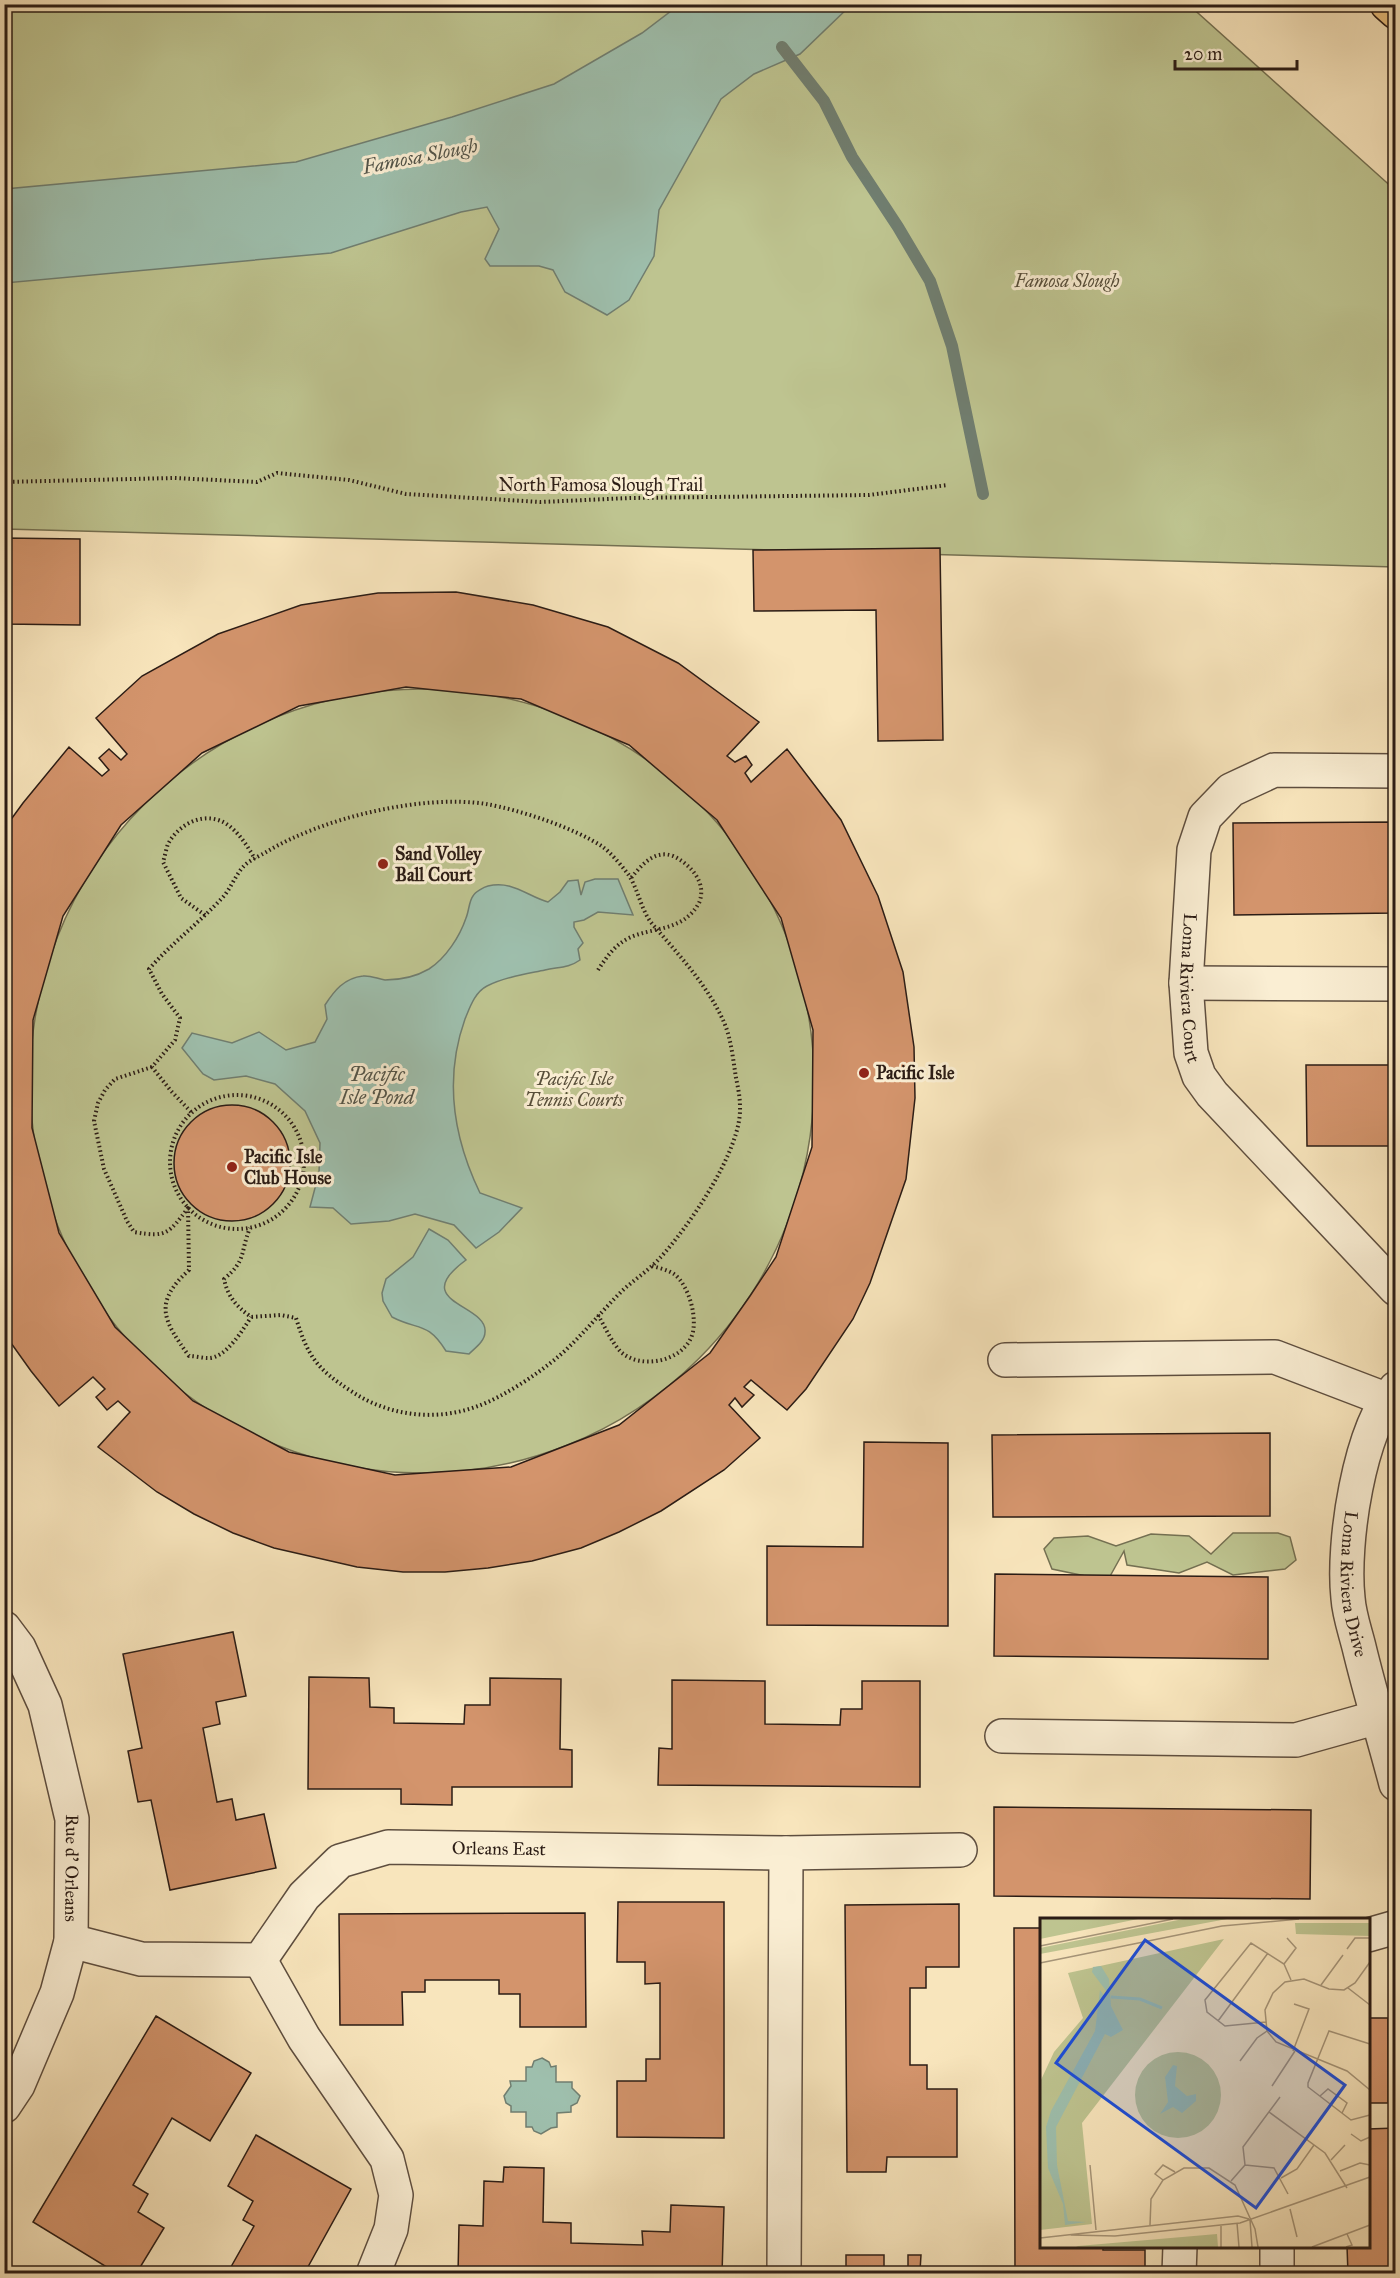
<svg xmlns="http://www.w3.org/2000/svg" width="1400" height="2278" viewBox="0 0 1400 2278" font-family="'IM FELL Great Primer',serif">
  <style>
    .green { fill: #bec490; stroke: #747052; stroke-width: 1.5 }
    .water { fill: #9ebfad; stroke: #707e70; stroke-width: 1.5 }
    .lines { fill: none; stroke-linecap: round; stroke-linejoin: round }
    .stream { stroke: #707e70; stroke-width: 12 }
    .building { fill: #d3946c; stroke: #2b1c15; stroke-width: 1.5; fill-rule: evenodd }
    .minor-casing { stroke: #5e4e3f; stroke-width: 36 }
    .highway-casing { stroke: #2b1c15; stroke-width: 36 }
    .path { stroke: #2b1c15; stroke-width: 4; stroke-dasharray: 1.5 3; stroke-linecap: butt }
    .minor { stroke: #faeed3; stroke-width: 33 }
    .highway { stroke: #ecc27e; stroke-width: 33 }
    .poi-dot { fill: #8f2418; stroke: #faeed3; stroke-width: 2 }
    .labels { text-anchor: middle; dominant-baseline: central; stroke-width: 6; stroke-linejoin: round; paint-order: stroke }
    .park-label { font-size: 18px; font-style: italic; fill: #574e3a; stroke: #faeed3 }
    .street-label { font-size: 18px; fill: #2b1c15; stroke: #faeed3 }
    .poi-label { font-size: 18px; font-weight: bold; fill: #2b1c15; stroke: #faeed3; text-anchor: start }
    .water-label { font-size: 20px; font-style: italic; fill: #53554a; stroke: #faeed3 }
    .inset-river { fill: none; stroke: #9ebfad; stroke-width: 3 }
    .inset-road { fill: none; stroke: #a69579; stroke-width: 1.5 }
    .view { fill: #1d4ed8; fill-opacity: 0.15; stroke: #1d4ed8; stroke-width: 3 }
    .inset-edge { fill: none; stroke: #2b1c15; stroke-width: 3 }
  </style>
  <rect width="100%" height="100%" fill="#f8e5bc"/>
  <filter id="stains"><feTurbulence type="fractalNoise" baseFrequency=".00333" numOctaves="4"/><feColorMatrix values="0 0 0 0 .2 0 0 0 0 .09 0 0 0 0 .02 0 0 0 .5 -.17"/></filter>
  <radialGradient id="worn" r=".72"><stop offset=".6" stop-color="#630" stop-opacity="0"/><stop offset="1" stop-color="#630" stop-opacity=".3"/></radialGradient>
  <g class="green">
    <polygon points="4,5 1189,5 1395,190 1395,567 5,529"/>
    <circle cx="422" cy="1081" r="392"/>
    <polygon points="1233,1533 1278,1533 1290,1537 1296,1560 1285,1569 1233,1575 1207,1562 1179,1573 1127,1565 1124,1551 1109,1578 1095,1578 1052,1569 1044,1549 1054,1538 1088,1536 1116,1546 1151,1534 1189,1536 1211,1554"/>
  </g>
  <g class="water">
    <polygon points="679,5 759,5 758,11 772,8 776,5 851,5 800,54 754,74 721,99 659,210 654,256 629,300 607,315 565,292 553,270 539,266 490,266 485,259 499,229 487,207 461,212 331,253 5,283 5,189 296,162 452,117 554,84 642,33"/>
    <path d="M595,879H618L633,915L598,912L584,920L574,922V927L583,943L578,949L580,960C569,968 558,967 545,970C526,974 505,977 487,986C475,992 470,1007 465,1019C444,1078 453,1137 480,1193L522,1208L499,1232L476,1248L454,1225L415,1214L389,1221L351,1224L333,1208L310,1207L319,1173L320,1143L305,1111L275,1084L246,1076L214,1080L203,1074L182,1048L192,1033L232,1043L259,1032L286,1050L315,1042L327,1019L325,1005C334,991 344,978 363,976C370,975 378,979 385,980C400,980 417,976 429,969C446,958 460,936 466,918C469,911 469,901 473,896C475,892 484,887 488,886C512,880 527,896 548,902L560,892L568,881L578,880L581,895L585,882Z"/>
    <path d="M429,1229L448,1240L466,1260C407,1303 488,1304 485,1332C485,1341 475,1348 469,1354L446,1351C427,1321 419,1331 392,1317L383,1301L382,1293L386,1279L413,1257Z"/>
    <polygon points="542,2058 549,2062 551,2067 556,2066 556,2082 572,2082 572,2088 580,2096 577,2103 571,2106 571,2112 557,2113 557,2127 551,2128 541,2134 534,2131 532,2127 526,2127 526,2112 511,2112 511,2106 506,2103 504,2096 511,2086 510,2081 526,2081 526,2067 532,2067 534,2061"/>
  </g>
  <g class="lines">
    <polyline class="stream" points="782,47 824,101 852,157 898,227 930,281 952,346 983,494"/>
  </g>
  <g class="building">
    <polygon points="4,538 80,539 80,625 4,624"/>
    <polygon points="940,548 943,740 878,741 876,610 754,611 753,550"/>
    <path d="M456,592L533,605L608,627L678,663L759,722L727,756L735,762L746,756L752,765L745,773L751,782L787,749L841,820L878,896L903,972L914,1047L915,1098L906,1179L870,1283L853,1319L806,1389L787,1410L751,1380L744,1387L754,1395L742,1407L735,1398L729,1405L760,1438L724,1470L661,1511L619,1532L581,1548L532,1561L488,1568L445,1572H403L357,1567L274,1548L233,1533L194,1514L157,1492L98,1447L130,1412L118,1401L107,1410L96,1397L105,1389L93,1377L59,1406L31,1371L6,1336L4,829L23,803L69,747L102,776L109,770L99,758L109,749L121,760L127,754L96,718L142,676L218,634L301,605L378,593ZM406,687L521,699L629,745L717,820L781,918L813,1030L812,1147L776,1257L750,1296L710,1353L619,1425L511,1467L395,1475L289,1452L193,1401L115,1327L59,1233L32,1128L33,1020L63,916L121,825L202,753L299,706Z"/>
    <polygon points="1396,822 1396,913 1234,915 1233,823"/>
    <polygon points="1306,1065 1396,1065 1396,1146 1307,1146"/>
    <circle cx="232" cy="1163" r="58"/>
    <polygon points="1270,1433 1270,1516 993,1517 992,1435"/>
    <polygon points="864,1442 948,1443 948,1626 767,1625 767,1546 863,1547"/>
    <polygon points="995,1574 1268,1577 1268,1659 994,1656"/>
    <polygon points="233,1632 246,1696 216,1702 220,1724 203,1728 217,1802 232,1799 236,1820 264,1814 276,1868 170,1890 151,1800 138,1802 128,1751 142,1748 123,1654"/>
    <polygon points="309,1677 369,1678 370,1707 394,1708 394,1723 464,1724 465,1705 490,1705 490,1678 561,1679 560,1749 572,1750 572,1787 452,1787 452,1805 401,1804 401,1789 308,1789"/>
    <polygon points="672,1680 765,1681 765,1724 840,1725 841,1709 862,1709 862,1681 920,1681 920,1787 658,1785 659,1748 672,1749"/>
    <polygon points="994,1807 1311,1810 1310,1899 994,1896"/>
    <polygon points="618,1902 724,1902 724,2138 617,2137 617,2081 646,2081 646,2059 660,2059 660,1983 645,1984 645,1962 617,1962"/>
    <polygon points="959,1904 959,1967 926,1967 926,1988 910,1988 910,2065 927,2065 927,2089 957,2089 957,2157 887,2157 886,2172 847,2172 845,1905"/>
    <polygon points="585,1913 586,2027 520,2027 520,1994 499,1994 499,1980 425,1980 425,1992 402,1992 403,2025 340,2025 339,1914"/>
    <polygon points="1014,1928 1042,1928 1042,2246 1103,2246 1103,2250 1145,2250 1145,2274 1015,2274"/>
    <polygon points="156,2016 251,2073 210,2141 172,2118 133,2185 148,2194 138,2212 164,2228 136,2274 118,2274 33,2222"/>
    <rect x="1368" y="2018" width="20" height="85"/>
    <polygon points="1396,2128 1396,2274 1348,2274 1347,2246 1368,2246 1368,2129"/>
    <polygon points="256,2135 351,2189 304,2274 227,2274 254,2226 243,2220 253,2201 228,2186"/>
    <polygon points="504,2167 544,2168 543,2222 571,2223 571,2243 643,2245 642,2231 670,2232 671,2205 724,2207 722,2274 458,2274 459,2225 483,2226 484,2181 503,2182"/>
    <polygon points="846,2255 884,2255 884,2271 908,2271 908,2255 921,2255 920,2271 954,2271 954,2274 846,2274"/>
  </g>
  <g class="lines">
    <g class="minor-casing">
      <g id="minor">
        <path id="s1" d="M1396,771L1274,770L1231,790L1205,817L1194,850L1186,983L1191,1053L1199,1076L1212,1094L1396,1289"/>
        <polyline points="1186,983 1396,984"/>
        <polyline points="1005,1360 1275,1357 1385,1399"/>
        <path id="s2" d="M1396,1388C1359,1428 1342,1544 1348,1598C1349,1614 1355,1631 1359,1647C1370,1693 1384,1738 1396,1784"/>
        <path id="s3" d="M4,1628L19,1648L45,1705L72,1819L71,1941L57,1993L18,2085L4,2106"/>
        <polyline points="1002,1736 1296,1740 1378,1717"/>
        <polyline points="1368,1935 1396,1927"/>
        <path id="s4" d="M71,1941L141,1959L260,1960L304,1896L340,1861L388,1847L786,1853L960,1850"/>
        <polyline points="260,1960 304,2038 387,2159 396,2195 391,2229 373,2274"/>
        <polyline points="784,2274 786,1853"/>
        <polyline points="1179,2274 1180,2246"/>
        <polyline points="1277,2274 1277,2246"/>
      </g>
    </g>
    <g class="highway-casing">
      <polyline id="highway" points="1387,4 1396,12"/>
    </g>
    <g class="path">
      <polyline points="4,482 174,478 257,482 277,473 349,480 406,494 541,502 630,498 869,495 948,485"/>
      <path d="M205,915L181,898L163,862C165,856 166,849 168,844C180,822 207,810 228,825C240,834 248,847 255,859"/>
      <path d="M598,970C606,958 614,946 627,939C652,926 682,933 699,903C702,896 702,888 699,881C694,870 684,861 673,856C654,849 641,866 631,878"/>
      <path d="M152,1067L115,1079L105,1090L98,1103L94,1121L104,1169L127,1221L134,1232C167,1238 169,1233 188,1208L189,1270C153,1303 163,1320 189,1356C195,1356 202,1358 208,1358C225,1359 243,1330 251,1317"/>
      <circle cx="237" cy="1162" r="67"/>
      <path d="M191,1112L171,1091L152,1067L175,1040L180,1018L162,994L149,969C172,943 199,923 223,897C231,888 235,876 243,867C249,860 260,856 268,851C323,818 422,794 486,804C520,810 575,828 603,847C612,854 621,865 628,874C639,890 641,912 654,926C679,955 707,985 723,1020C731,1037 733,1059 736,1078C738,1087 740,1097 740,1107C742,1150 688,1228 659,1259C647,1272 632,1281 620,1293C599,1314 581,1337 559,1356C538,1374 503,1397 478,1406C436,1422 388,1416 351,1391C317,1369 308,1357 296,1318L281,1315L251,1317C236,1306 228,1297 224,1279C247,1260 240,1252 250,1228"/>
      <path d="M598,1315C605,1327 611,1341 620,1351C639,1370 680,1362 691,1338C699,1320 689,1285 674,1274C668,1270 659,1268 652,1266"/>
    </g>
    <use href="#minor" class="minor"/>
    <use href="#highway" class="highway"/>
  </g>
  <g class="poi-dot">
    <circle cx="383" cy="864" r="6"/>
    <circle cx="864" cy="1073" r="6"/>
    <circle cx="232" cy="1167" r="6"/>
  </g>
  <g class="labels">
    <g class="park-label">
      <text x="1067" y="281">Famosa Slough</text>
      <text x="574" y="1079">Pacific Isle<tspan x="574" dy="21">Tennis Courts</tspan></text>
    </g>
    <g class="street-label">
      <text x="601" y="485">North Famosa Slough Trail</text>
      <text stroke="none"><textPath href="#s1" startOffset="380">Loma Riviera Court</textPath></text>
      <text stroke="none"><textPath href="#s2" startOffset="206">Loma Riviera Drive</textPath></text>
      <text stroke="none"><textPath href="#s4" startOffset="480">Orleans East</textPath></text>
      <text stroke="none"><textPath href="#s3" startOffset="254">Rue d' Orleans</textPath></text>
    </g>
    <g class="poi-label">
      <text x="395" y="854">Sand Volley<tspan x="395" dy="21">Ball Court</tspan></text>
      <text x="876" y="1073">Pacific Isle</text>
      <text x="244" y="1157">Pacific Isle<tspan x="244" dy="21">Club House</tspan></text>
    </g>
    <g class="water-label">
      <text transform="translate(420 156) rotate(-11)">Famosa Slough</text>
      <text x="377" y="1074">Pacific<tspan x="377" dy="23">Isle Pond</tspan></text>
    </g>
  </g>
  <g transform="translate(1040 1918)">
    <rect width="330" height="330" fill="#f8e5bc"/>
    <path d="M0,1H98L0,21ZM143,1H187L0,36V30ZM255,5H330V18L256,16ZM184,21L42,205L52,306L0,312V164L14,134L43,100L28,55ZM95 177a43 43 0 1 1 86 0a43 43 0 1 1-86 0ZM177,316L178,329H36L38,328Z" fill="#bec490"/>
    <path d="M61,48L69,61L71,88L83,112L71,119L65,116L16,209L17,247L28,303L46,304L25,307L23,286L8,250L6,209L11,193L55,113L60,72L65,79L67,74L52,54L53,49ZM133,147L137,148L135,168L147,178L156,176V183L142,195L133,189L120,196L128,184L125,159Z" fill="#9ebfad"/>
    <path class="inset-river" d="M71,79L100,81L122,90"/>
    <path class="inset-road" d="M0,28L133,1M307,31L315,20H330M330,44L315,65L304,72L289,71L264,61L245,64L233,75L225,92L227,113L236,124L307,153L330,172M0,45L182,8L259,1M244,46L256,30L247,20M281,67L303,37M308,70L330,87M178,103L228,35M226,104L185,108L167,94L165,82L211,25L244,46L251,62M330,126L289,113L268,165V169L311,202L330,197M253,133L269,91L254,86M200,143L217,120L227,113M232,168L255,133M280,178L288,171L307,185L302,195M229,194L285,235L307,270M311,216L321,223L330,219M291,242L305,227M50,247L56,312M205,247L234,250L248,276M300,253L320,245L330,247M241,260L257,251L274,227M123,262L115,256L123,247L135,254M191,263L205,247L203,229L240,179M250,291L257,319M210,302L212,329M197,305L199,329M110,307L111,281L123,262L144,250H169L195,267L215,311L218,329M181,308V329M31,317L75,318L200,305L330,259M0,320L198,298L209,301M272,329L330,307M306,329L312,327L307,316"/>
    <path class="view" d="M105,22L305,167L216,290L16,145Z"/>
    <rect width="330" height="330" class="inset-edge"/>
  </g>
  <rect width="1400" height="2278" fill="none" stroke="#f8e5bc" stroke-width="24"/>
  <rect x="6" y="6" width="1388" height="2266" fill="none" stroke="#2b1c15" stroke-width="3"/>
  <rect x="12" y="12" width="1376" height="2254" fill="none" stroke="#2b1c15" stroke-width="1.5"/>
  <path d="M1175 60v9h122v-9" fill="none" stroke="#2b1c15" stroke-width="3"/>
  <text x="1184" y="60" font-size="18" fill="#2b1c15" stroke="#faeed3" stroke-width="4.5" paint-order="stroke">20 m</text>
  <rect width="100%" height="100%" filter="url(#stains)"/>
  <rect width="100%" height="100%" fill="url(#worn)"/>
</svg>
